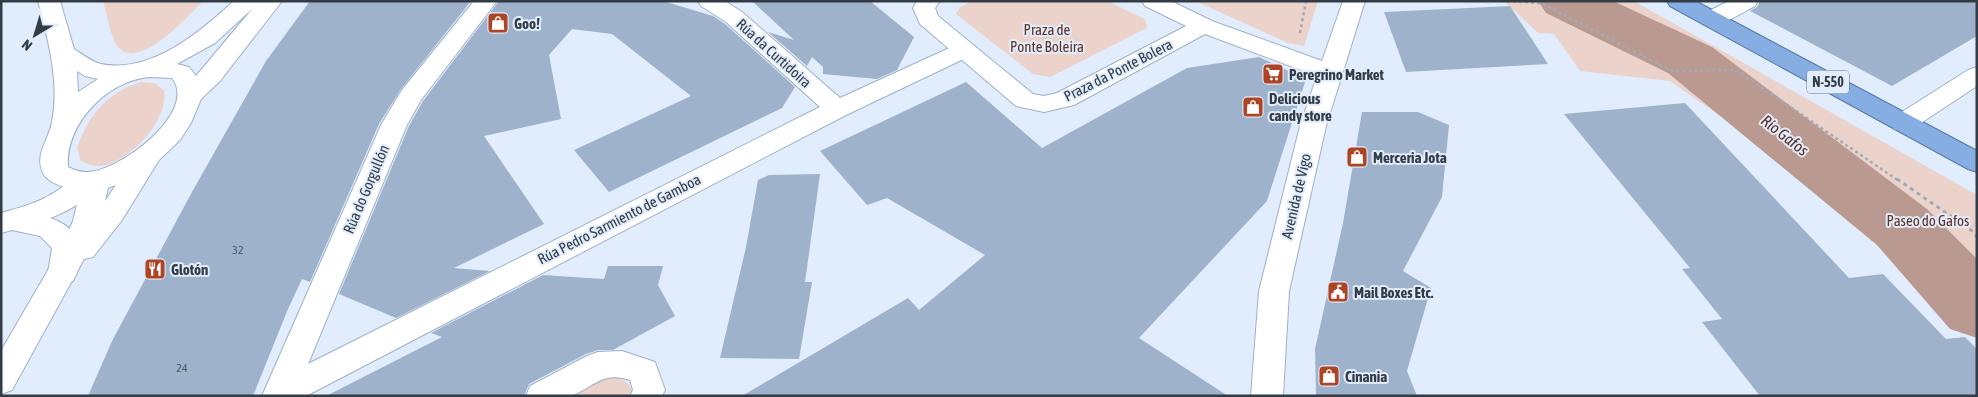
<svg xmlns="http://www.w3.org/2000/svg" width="1978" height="397" viewBox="0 0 1978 397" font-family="'Asap Condensed',sans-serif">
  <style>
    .green { fill: #ebd3cb }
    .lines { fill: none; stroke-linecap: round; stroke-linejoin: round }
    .river { fill: #ba9a90; fill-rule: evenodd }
    .building { fill: #9fb2cb }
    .pedestrian-casing { stroke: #9db0ca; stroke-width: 2 }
    .minor-casing { stroke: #9db0ca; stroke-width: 2 }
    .secondary-casing { stroke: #9db0ca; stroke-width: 2 }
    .trunk-casing { stroke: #5578a6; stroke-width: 2 }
    .path-far1 { stroke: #a0abb8; stroke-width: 2.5; stroke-dasharray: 3 3; stroke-linecap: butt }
    .path { stroke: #a0abb8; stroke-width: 3; stroke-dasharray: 4 4; stroke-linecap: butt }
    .pedestrian { fill: #fff; fill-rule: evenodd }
    .minor { fill: #fff; fill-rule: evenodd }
    .secondary { fill: #fff; fill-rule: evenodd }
    .trunk { fill: #86aee2; fill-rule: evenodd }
    .labels { text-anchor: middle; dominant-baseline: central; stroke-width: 4; stroke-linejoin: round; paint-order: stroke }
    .number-label { font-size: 12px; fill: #4e5966 }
    .shield { fill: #e1edfd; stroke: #67707c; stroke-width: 1 }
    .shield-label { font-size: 14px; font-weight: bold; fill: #333b45 }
    .poi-label { font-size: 15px; font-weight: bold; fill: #333b45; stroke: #e1edfd; text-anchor: start }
    .park-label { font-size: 15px; fill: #603124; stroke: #e1edfd }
    .street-label { font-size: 15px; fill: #333b45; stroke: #e1edfd }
    .water-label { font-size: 16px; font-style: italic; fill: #592b1e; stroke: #e1edfd }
  </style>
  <rect width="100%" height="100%" fill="#e1edfd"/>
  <g class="green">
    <path d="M103,1H203C189,15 141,70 119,48C112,42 106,12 103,1Z"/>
    <polygon points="972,1 1107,1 1145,19 1147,28 1050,77 1033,74 956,14 960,7"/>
    <polygon points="1195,1 1318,1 1304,46 1288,43"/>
    <polygon points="1504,1 1634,1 1977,195 1977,325 1938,286 1793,167 1670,81 1580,71 1554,34 1538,33"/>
    <path d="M141,82L154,83L164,90C170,120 128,164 99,166C93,167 86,163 81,161L77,148C89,115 106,93 141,82Z"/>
    <path d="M603,376C617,376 632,380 633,396H569Z"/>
  </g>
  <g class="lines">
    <polygon class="river" points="1538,1 1613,1 1712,47 1927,209 1977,259 1977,338 1950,329 1877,245 1668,73 1546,13"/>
  </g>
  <g class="building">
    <polygon points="310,1 471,1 401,89 379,124 310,282 302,279 288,309 253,396 88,396 112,341 192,192 266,61"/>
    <polygon points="499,1 663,1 713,16 725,24 795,87 782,108 609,192 574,150 691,96 612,34 572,29 549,55 561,119 484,136 544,224 454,268 490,271 396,318 339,294 409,126 423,101"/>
    <polygon points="752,1 870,1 914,37 897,70 877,79 823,74 823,67 812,57 807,66 768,32 794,40"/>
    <polygon points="1760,1 1977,1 1977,36 1892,86 1750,11 1757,7"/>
    <polygon points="1510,6 1548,64 1406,72 1384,12"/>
    <polygon points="1259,57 1306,79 1267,201 1139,338 1228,396 742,396 908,298 919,310 985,255 887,198 867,205 820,151 966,82 1042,148 1187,68"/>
    <polygon points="1685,103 1849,278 1883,274 1946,339 1965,337 1977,349 1977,396 1760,396 1702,322 1722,319 1682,269 1690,268 1564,114"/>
    <polygon points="1362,112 1418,112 1449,125 1442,197 1403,271 1431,288 1407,371 1417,396 1316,396 1315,349 1343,223"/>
    <polygon points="820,174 805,282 812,282 799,359 720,358 746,247 758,180 769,175"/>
    <polygon points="608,266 663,266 658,285 675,316 613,350 598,350 586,354 529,384 524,396 326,396 442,337 431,333 543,275 604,279"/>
  </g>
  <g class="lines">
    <g class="pedestrian-casing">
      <g id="pedestrian">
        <polygon points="474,1 497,1 421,100 407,125 308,364 820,107 726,22 701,6 698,1 725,1 742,12 840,98 956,45 964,43 972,45 976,50 972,55 846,115 306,396 262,396 381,125 402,90"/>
        <path d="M622,351L655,362L665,390L662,396H630L633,390L630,380C603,371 595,386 573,395C560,397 539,396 526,396L530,386L587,356L598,352Z"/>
      </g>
    </g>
    <g class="minor-casing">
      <g id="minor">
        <polygon points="917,1 940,1 935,8 938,16 1033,94 1044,96 1057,93 1186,26 1145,6 1142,1 1171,1 1212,21 1322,61 1343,1 1365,1 1326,126 1289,291 1283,396 1251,396 1259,291 1300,126 1317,76 1205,34 1074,105 1044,112 1016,106 920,24 913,8"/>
        <path d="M1729,1H1758L1755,6C1739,14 1721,28 1703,24L1700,19L1703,14Z"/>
        <polygon points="1977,67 1977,86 1912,129 1903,131 1894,129 1890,123 1894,117 1968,70"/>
        <path d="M87,173L97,175L101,182C90,199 69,211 50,218C80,227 88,255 73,281L63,284L53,281L48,273L52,248L40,236L12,230L1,233V213C18,208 35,204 50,195C63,188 73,177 87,173Z"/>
      </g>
    </g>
    <g class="secondary-casing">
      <path id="secondary" d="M38,1H60L74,49C82,54 92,62 101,64C151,74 200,32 234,1H282L220,81L201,99L191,123L180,140L159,160L122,220L93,257L84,259L12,390L1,394V351L62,246L73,221L80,191C69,188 49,185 43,173C34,155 49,139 52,122C60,82 48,39 38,1ZM253,8L196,76L189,67L177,64L215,43ZM77,71L85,76L98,79L78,92ZM149,77L172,78C199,112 119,172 87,172C80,172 74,170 68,167C65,124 107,81 149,77ZM116,185L105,201L108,188Z"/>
    </g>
    <g class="trunk-casing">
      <polygon id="trunk" points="1667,1 1695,1 1977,151 1977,172 1968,169 1670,6"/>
    </g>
    <g class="path-far1">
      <polyline points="1507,1 1541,3 1672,71 1736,70 1899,181"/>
      <polyline points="1300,33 1306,1"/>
    </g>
    <polyline class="path" points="1897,179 1971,230 1977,237"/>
    <use href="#pedestrian" class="pedestrian"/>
    <use href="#minor" class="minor"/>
    <use href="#secondary" class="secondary"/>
    <use href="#trunk" class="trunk"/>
  </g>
  <defs>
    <g id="shop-square" transform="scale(1.125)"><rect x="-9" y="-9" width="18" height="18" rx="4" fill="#ad4426" stroke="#e1edfd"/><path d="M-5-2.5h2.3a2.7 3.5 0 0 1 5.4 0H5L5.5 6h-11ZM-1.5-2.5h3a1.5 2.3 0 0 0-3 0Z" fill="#fff"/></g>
    <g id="supermarket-square" transform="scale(1.125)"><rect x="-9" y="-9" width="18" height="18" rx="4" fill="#ad4426" stroke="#e1edfd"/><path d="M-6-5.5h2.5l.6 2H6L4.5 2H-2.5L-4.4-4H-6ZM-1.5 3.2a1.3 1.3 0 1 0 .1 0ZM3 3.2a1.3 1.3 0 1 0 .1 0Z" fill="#fff"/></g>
    <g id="restaurant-square" transform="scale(1.125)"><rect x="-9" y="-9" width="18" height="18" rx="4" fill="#ad4426" stroke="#e1edfd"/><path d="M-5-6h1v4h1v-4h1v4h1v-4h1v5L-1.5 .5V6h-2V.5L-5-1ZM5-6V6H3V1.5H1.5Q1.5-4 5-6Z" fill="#fff"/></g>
    <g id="civic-square" transform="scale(1.125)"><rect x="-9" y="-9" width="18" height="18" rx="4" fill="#ad4426" stroke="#e1edfd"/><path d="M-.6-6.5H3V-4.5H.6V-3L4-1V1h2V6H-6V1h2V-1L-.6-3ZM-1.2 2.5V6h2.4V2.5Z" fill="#fff"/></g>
  </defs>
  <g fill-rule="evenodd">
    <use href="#shop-square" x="498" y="23"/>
    <use href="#supermarket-square" x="1273" y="74"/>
    <use href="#shop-square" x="1253" y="107"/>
    <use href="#shop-square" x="1357" y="157"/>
    <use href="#restaurant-square" x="155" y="269"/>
    <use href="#civic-square" x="1338" y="292"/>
    <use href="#shop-square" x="1329" y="376"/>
  </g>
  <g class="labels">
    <g class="number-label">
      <text x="238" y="250">32</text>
      <text x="182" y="368">24</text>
    </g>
    <rect class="shield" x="1807" y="70.5" width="42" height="23" rx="4"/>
    <g class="shield-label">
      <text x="1828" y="82">N-550</text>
    </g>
    <g class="poi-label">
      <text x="514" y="23">Goo!</text>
      <text x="1289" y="74">Peregrino Market</text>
      <text x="1269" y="98">Delicious<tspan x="1269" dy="17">candy store</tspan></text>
      <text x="1373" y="157">Merceria Jota</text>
      <text x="171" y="269">Glotón</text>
      <text x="1354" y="292">Mail Boxes Etc.</text>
      <text x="1345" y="376">Cinania</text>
    </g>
    <g class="park-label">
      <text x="1047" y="29">Praza de<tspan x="1047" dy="17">Ponte Boleira</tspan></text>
      <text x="1928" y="220">Paseo do Gafos</text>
    </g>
    <g class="street-label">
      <text transform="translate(774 53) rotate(42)">Rúa da Curtidoira</text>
      <text transform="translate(1118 70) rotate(-27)">Praza da Ponte Bolera</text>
      <text transform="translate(366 189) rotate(-67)">Rúa do Gorgullón</text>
      <text transform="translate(1296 196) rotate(-77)">Avenida de Vigo</text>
      <text transform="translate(619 219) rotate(-27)">Rúa Pedro Sarmiento de Gamboa</text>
    </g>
    <g class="water-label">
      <text transform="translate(1785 135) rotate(38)">Río Gafos</text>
    </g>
  </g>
  <rect width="1978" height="397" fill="none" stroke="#333b45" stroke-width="5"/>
  <g transform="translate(35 35) rotate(218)" stroke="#e1edfd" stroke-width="4" paint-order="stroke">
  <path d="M0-4L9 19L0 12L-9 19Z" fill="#333b45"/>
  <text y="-8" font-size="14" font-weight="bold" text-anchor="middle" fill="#333b45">N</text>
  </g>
</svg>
